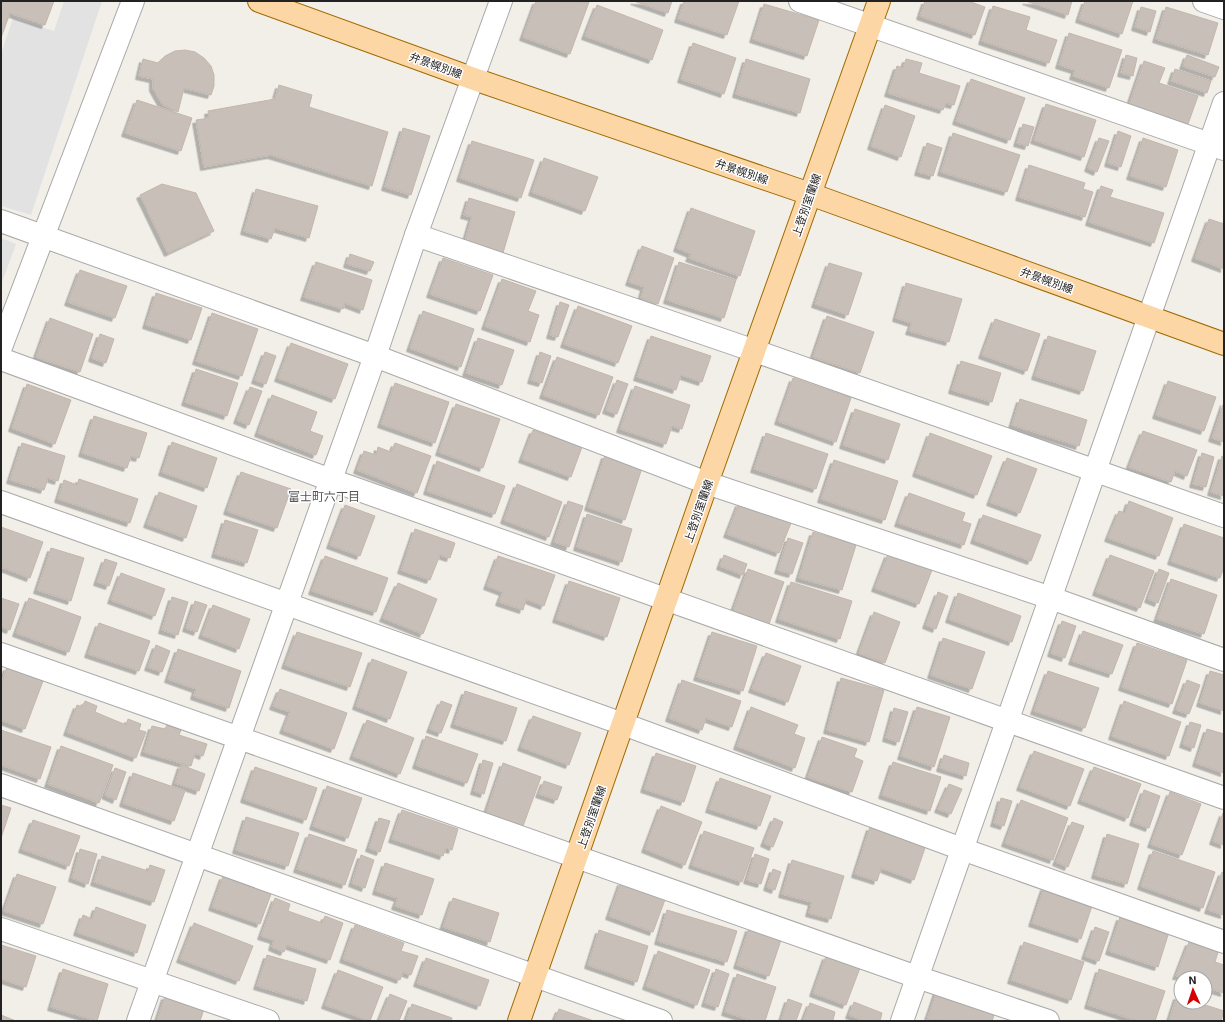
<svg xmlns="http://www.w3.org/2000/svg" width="1225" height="1022" viewBox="0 0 1225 1022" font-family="'Exo 2','Noto Sans JP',sans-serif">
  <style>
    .parking { fill: #e2e2e2 }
    .building { fill: #c7bfb8; stroke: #c4b6ab; filter: url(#shadow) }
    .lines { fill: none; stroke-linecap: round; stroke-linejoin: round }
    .minor-casing { stroke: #a9a9a9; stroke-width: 24 }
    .major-casing { stroke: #a06b00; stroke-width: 24 }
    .minor { stroke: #fff; stroke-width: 22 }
    .major { stroke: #fcd6a4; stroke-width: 22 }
    .labels { text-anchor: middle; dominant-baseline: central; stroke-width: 3; stroke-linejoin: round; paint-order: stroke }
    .street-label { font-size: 11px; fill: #222; stroke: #fff }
    .neighbourhood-label { font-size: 12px; fill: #555; stroke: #fff }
  </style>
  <defs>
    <filter id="shadow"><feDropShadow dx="-3.5" dy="3.5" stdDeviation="0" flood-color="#0004"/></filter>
  </defs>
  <rect width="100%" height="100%" fill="#f2efe9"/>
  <g class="parking">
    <polygon points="64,1 102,1 31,215 1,206 1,54 13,18 54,31"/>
    <polygon points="1,238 16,244 1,285"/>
  </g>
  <g class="building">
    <polygon points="1,1 54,1 45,25 10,13 1,38"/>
    <polygon points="536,1 589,2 570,54 523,37"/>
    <polygon points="634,1 672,1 668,13"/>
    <polygon points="684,1 739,1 727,35 678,19"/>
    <polygon points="925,1 968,1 985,7 975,35 920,16"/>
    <polygon points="1026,1 1072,1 1068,15"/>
    <polygon points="1085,1 1133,1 1122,34 1079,19"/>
    <polygon points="764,4 819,20 807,56 753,39"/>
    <polygon points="597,5 663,30 652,60 585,36"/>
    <polygon points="993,6 1030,17 1026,30 1057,40 1049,63 982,41"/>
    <polygon points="1141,7 1156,11 1150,32 1135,27"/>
    <polygon points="1166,7 1218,23 1208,55 1156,39"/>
    <polygon points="1069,33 1122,50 1109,88 1073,76 1075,70 1059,65"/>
    <polygon points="693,43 736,58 724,94 681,79"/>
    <polygon points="185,50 195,52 204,58 211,66 214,75 214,86 211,95 184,88 178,112 162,104 153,88 153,79 139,76 143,59 158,63 165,56 175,51"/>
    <polygon points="1126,55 1137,58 1133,76 1121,73"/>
    <polygon points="1187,55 1219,67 1215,77 1183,66"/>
    <polygon points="746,59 810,79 800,113 736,94"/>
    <polygon points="906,59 922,63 919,73 960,86 954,105 946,103 943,110 888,93 897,66 903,68"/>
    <polygon points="1144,61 1165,68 1159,83 1198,96 1188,124 1129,105"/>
    <polygon points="1175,69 1211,81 1207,93 1171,81"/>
    <polygon points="971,79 1025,98 1010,140 956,121"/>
    <polygon points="279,85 312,95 309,107 388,132 372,186 271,155 204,167 196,120 209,118 208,111 275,99"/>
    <polygon points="137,100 192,118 181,151 125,133"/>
    <polygon points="1046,104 1096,120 1084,157 1034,140"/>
    <polygon points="885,105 915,116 901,157 871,146"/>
    <polygon points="1023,124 1034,127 1028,146 1017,143"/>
    <polygon points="403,128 430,136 411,195 385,187"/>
    <polygon points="1118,131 1131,136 1121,167 1108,163"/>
    <polygon points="953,133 1020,155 1007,192 941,172"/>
    <polygon points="1099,138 1109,141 1097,172 1088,168"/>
    <polygon points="1143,138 1178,150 1166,187 1130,176"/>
    <polygon points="472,141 534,160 521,198 460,178"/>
    <polygon points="927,143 942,148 933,176 918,172"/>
    <polygon points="544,158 598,177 585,211 532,192"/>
    <polygon points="1029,165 1085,183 1083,189 1093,192 1085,217 1019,197"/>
    <polygon points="162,184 196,193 214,231 168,253 140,195"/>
    <polygon points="1101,186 1113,190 1110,197 1164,213 1154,243 1089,222"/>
    <polygon points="256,189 318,206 309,238 275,228 271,239 244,231"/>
    <polygon points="469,198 515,212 503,253 465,241 472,217 464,215"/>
    <polygon points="691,208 755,231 740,276 689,258 691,254 677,248"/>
    <polygon points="1209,219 1224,224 1224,269 1195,258"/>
    <polygon points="642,246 674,258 658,304 641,298 644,287 629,282"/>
    <polygon points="350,254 374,262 370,271 347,264"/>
    <polygon points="443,258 493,275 480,311 430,294"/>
    <polygon points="316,262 372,280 363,310 345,303 343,309 304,297"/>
    <polygon points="679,262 736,280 724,318 667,300"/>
    <polygon points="829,263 862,273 848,315 815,304"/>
    <polygon points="80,270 127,286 115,318 68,302"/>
    <polygon points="502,279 536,291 528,311 539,315 530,342 485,326"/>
    <polygon points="906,283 962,299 949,342 909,331 912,323 896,318"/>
    <polygon points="156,293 202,308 191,340 146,325"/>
    <polygon points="560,302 569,305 558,337 550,335"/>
    <polygon points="578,306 632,326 618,363 564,344"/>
    <polygon points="423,311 474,329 461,367 410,348"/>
    <polygon points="212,313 258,329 242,376 196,361"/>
    <polygon points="827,316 874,332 860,373 813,357"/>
    <polygon points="50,318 93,334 80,372 36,357"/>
    <polygon points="995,319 1040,334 1027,371 982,355"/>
    <polygon points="100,334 114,339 106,363 92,358"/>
    <polygon points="651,336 711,356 702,382 681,375 676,390 637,377"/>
    <polygon points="1048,336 1096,351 1083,391 1035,376"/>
    <polygon points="478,338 514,350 502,385 466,373"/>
    <polygon points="291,343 348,364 335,399 278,378"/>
    <polygon points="265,352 276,356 266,384 255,380"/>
    <polygon points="540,352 551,356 542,383 531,380"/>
    <polygon points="557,357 613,377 599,415 543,395"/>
    <polygon points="961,361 1001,373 992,402 952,390"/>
    <polygon points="196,369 238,383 227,416 185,402"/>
    <polygon points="793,378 851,398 836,442 778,421"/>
    <polygon points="617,380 628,384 617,414 606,410"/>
    <polygon points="1168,381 1216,397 1204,431 1156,415"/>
    <polygon points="395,383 449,402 435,443 381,424"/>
    <polygon points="27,384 71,400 55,444 12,428"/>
    <polygon points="635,386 690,405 682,429 672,426 666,444 620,429"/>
    <polygon points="250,387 262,391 249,425 237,420"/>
    <polygon points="272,395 317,412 310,431 323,436 316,455 258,433"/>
    <polygon points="1020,399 1087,420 1079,446 1012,425"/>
    <polygon points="1224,402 1224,442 1212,438"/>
    <polygon points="456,404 500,419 483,468 439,452"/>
    <polygon points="855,409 900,424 888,460 843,445"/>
    <polygon points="94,416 147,433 139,458 131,456 127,468 82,453"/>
    <polygon points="533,430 582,447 571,477 522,459"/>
    <polygon points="1143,431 1197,450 1187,476 1175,471 1171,482 1129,467"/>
    <polygon points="766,433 828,454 816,489 754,469"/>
    <polygon points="930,433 992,456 977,495 916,473"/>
    <polygon points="172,442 217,458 207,488 162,472"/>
    <polygon points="22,443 65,456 58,481 48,478 44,490 10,480"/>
    <polygon points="395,443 431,456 417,493 357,470 364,451 376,455 378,447 391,452"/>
    <polygon points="1202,453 1214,457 1206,487 1193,484"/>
    <polygon points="605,455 642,468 625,520 588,507"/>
    <polygon points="1222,456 1224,457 1224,496 1211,492"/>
    <polygon points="1007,458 1037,469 1020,513 990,502"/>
    <polygon points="834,460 898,481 885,520 821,499"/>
    <polygon points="437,461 505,486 495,514 427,491"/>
    <polygon points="241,472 291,489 277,528 227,511"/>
    <polygon points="79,479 138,499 130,523 58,499 64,480 77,485"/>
    <polygon points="517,484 562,502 549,537 504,520"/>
    <polygon points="159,492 197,506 186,538 147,524"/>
    <polygon points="909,493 965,513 962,521 971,524 964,545 898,523"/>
    <polygon points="568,501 583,506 569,547 554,542"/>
    <polygon points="1129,501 1173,518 1159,556 1108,538 1119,511 1125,513"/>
    <polygon points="739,503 791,523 779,553 727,534"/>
    <polygon points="345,505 375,516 360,556 330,545"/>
    <polygon points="587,514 632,529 622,562 577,547"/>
    <polygon points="983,515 1041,535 1031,561 974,540"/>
    <polygon points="225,520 258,530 247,563 215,554"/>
    <polygon points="1184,524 1224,538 1224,567 1220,578 1171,561"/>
    <polygon points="1,527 43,542 30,578 1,567"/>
    <polygon points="415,529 455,543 450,558 440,555 430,580 401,570"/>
    <polygon points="813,532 856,545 842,590 799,578"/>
    <polygon points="788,538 803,543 792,574 778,570"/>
    <polygon points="51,548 84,558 71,601 37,590"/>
    <polygon points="888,554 932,570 919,604 875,588"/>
    <polygon points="724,555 747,564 743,575 720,566"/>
    <polygon points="1110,555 1154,571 1140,608 1096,592"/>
    <polygon points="325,556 388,578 376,612 312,591"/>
    <polygon points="498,556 555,575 544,606 526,599 523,610 499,602 503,592 487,586"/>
    <polygon points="105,559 117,563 109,586 97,582"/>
    <polygon points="748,569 784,582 769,624 733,611"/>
    <polygon points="1159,569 1169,573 1158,603 1148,599"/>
    <polygon points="121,573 165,589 155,616 111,600"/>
    <polygon points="1171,579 1217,595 1204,634 1157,619"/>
    <polygon points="569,581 620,598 607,637 556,619"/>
    <polygon points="791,582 852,601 840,639 779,619"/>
    <polygon points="398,583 437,599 423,634 383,618"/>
    <polygon points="938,592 948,596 936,629 926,625"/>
    <polygon points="958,593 1021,616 1012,642 949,619"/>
    <polygon points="172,597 188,602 178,635 162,630"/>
    <polygon points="1,598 19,604 10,630 1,627"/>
    <polygon points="29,598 81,617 69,652 16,633"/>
    <polygon points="195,601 207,605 197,632 186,628"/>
    <polygon points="213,605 250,619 239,649 202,635"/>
    <polygon points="874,612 900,622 885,663 859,653"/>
    <polygon points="1062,621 1076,626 1065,658 1051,653"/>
    <polygon points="99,623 150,641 139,671 88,654"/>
    <polygon points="1083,631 1123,645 1112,674 1072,661"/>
    <polygon points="297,632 362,653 350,687 285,665"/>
    <polygon points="712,632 757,646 743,691 697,677"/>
    <polygon points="943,638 985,652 972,689 931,675"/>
    <polygon points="1137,643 1187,660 1172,704 1122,687"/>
    <polygon points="156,645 170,651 162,672 148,667"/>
    <polygon points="178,649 241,671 229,708 194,696 196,689 168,679"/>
    <polygon points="766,653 801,666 788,702 752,689"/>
    <polygon points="372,659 407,672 390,719 356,706"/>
    <polygon points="7,667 43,681 25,729 1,720 1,684"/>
    <polygon points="1048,671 1099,688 1085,728 1034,711"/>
    <polygon points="1210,671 1224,675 1224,711 1200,703"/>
    <polygon points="841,678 884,690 869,742 827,730"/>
    <polygon points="682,680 741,701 732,727 706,718 702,730 669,718"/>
    <polygon points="1187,680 1200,685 1189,714 1176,710"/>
    <polygon points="280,689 347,713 334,749 283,730 290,712 273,706"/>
    <polygon points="465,691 517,708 506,741 454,724"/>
    <polygon points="85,701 97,706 95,712 126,725 128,719 141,724 139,730 146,732 136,758 67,732 77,705 82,707"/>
    <polygon points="441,701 452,705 441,733 430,729"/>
    <polygon points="1124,701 1181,722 1169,756 1112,736"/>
    <polygon points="751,707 798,725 794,734 805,738 795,768 737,746"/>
    <polygon points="917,707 950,717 934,767 901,756"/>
    <polygon points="894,708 908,712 899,742 886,738"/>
    <polygon points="533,716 581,733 569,765 521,747"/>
    <polygon points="367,720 414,738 400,774 353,756"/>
    <polygon points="1190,722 1201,725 1194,748 1183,744"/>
    <polygon points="167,725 181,730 179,735 207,744 203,756 195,753 191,766 144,752 152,726 165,729"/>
    <polygon points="1207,729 1224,734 1224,773 1196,763"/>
    <polygon points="1,730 51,747 40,779 1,765"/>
    <polygon points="426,736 478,754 467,783 416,765"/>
    <polygon points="822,737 857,749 854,757 863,761 852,792 808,777"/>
    <polygon points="61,746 113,765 99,803 48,784"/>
    <polygon points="1034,751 1084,769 1070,806 1020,787"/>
    <polygon points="656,753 696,766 684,802 644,789"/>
    <polygon points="944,755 969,763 966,776 940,768"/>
    <polygon points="483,760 493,763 484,794 474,791"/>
    <polygon points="893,762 941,777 930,811 882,795"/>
    <polygon points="503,763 541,777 523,826 486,813"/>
    <polygon points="181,765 205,774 199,791 175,783"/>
    <polygon points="255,767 317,788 306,820 244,799"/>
    <polygon points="1094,767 1141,784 1128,818 1081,800"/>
    <polygon points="115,768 126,772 116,800 105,795"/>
    <polygon points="133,773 185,791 174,821 123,803"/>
    <polygon points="720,778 771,796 760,826 709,809"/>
    <polygon points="544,781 562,787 557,800 539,794"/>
    <polygon points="949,784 962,789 951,814 938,809"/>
    <polygon points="327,786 362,798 348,838 313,826"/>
    <polygon points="1144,790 1160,796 1149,828 1133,822"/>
    <polygon points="1170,792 1201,804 1182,855 1151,844"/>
    <polygon points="1001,798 1012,801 1004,826 994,823"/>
    <polygon points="1021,800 1068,818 1053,860 1005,843"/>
    <polygon points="1,805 11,808 1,838"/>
    <polygon points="661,806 702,822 685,865 645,849"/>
    <polygon points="402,810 458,829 452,850 446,848 443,856 392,839"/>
    <polygon points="1223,813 1224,813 1224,845 1213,841"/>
    <polygon points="246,817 299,833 288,866 236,850"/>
    <polygon points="379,818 390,821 380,852 369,848"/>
    <polygon points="774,818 783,822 773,847 764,843"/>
    <polygon points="33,820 80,836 69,866 22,849"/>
    <polygon points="1072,822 1084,826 1068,867 1056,862"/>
    <polygon points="870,827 926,845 914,880 881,868 877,881 855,874"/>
    <polygon points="704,831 754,848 742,882 692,865"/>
    <polygon points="309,834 357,850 345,885 297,869"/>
    <polygon points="1107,834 1139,844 1127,884 1095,875"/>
    <polygon points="80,849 97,854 88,884 72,878"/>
    <polygon points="1153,851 1215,872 1203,908 1141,886"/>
    <polygon points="755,854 769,859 761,884 747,880"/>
    <polygon points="361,855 374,860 365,888 352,883"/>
    <polygon points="102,856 148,871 150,865 165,870 154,902 94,882"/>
    <polygon points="792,860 844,876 831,919 809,913 812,902 782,894"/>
    <polygon points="385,863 434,879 422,915 395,906 398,898 376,891"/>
    <polygon points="773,869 781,872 775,890 767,887"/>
    <polygon points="1222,872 1224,873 1224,915 1208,910"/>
    <polygon points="17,874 56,887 43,924 4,911"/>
    <polygon points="223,876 271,894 260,924 212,907"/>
    <polygon points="621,882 666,897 653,932 609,916"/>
    <polygon points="1044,887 1093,903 1081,939 1032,923"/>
    <polygon points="275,898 290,904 288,911 322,923 325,916 343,923 330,960 287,945 284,952 272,947 274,940 261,936"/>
    <polygon points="453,898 499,913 490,942 443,927"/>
    <polygon points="96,907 146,925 137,953 77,932 83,915 92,919"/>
    <polygon points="667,910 737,931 727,962 658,941"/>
    <polygon points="1120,917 1169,932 1158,967 1109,951"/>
    <polygon points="194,923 253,946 239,981 180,959"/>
    <polygon points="355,925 404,943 401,951 418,956 411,975 403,972 400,980 343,959"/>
    <polygon points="1095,927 1109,932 1099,961 1085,956"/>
    <polygon points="749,928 781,940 769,976 737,965"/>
    <polygon points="599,930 648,946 637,982 588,965"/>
    <polygon points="1024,942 1084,962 1071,1000 1011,980"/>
    <polygon points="1189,942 1218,952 1215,962 1224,965 1224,993 1205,987 1205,978 1176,976"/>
    <polygon points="1,945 36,956 26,987 1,979"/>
    <polygon points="658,951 710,970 697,1005 646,986"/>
    <polygon points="267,955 316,969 307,1001 257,986"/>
    <polygon points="826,956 860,968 846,1005 813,993"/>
    <polygon points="426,958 489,980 480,1006 417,983"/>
    <polygon points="63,969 108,984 97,1021 51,1007"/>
    <polygon points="716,969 729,974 718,1007 705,1003"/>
    <polygon points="1099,969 1165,991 1155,1021 1138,1021 1088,1005"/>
    <polygon points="338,970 383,987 370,1021 325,1005"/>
    <polygon points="737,974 776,987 765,1021 753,1021 725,1012"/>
    <polygon points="937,990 996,1009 992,1021 927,1020"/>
    <polygon points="390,994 407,1001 399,1021 379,1021"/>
    <polygon points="165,996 204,1009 200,1021 157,1021"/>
    <polygon points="1177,996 1181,997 1181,1002 1196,1002 1224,1011 1221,1021 1169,1021"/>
    <polygon points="788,999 802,1004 796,1021 781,1021"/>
    <polygon points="854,1002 882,1013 880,1021 864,1021 849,1015"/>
    <polygon points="810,1003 835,1012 833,1020 834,1021 803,1021"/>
    <polygon points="412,1004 452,1018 451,1021 406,1021"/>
    <polygon points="559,1009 594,1021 554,1021"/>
    <polygon points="1,1015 16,1021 1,1021"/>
  </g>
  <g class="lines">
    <g class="minor-casing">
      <g id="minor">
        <polyline points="800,1 1224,149"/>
        <polyline points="1204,1 1224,8"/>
        <polyline points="1,221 375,356 707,483 1051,598 1224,660"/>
        <polyline points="416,235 755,351 1224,516"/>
        <polyline points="1,347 133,1"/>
        <polyline points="1,359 331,480 1224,798"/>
        <polyline points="1,502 623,724 962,849 1224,942"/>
        <polyline points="1,654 917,977 1048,1021"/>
        <polyline points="1,785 661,1021"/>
        <polyline points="1,929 268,1021"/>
        <polyline points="138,1021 375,356 416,235 501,1"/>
        <polyline points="902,1021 1224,103"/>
      </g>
    </g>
    <g class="major-casing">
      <g id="major">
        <polyline points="259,1 474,79 810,194 1224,344"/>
        <polyline points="519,1021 707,483 879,1"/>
      </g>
    </g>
    <use href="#minor" class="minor"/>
    <use href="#major" class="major"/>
  </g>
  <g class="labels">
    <g class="street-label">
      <text transform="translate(436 65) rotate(20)">弁景幌別線</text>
      <text transform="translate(742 171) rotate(19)">弁景幌別線</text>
      <text transform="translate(806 205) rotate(-71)">上登別室蘭線</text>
      <text transform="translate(1047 280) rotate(20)">弁景幌別線</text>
      <text transform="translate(698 511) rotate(-71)">上登別室蘭線</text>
      <text transform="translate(591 817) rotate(-71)">上登別室蘭線</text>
    </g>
    <g class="neighbourhood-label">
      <text x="324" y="496">富士町六丁目</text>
    </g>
  </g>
  <rect width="1225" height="1022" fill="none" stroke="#222222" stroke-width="4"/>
  <g transform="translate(1193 990) rotate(357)"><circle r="19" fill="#ffffff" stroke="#a7a7a7"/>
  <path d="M0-3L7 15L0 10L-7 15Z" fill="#d40000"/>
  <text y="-6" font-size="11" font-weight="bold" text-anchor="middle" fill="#222222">N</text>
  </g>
</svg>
